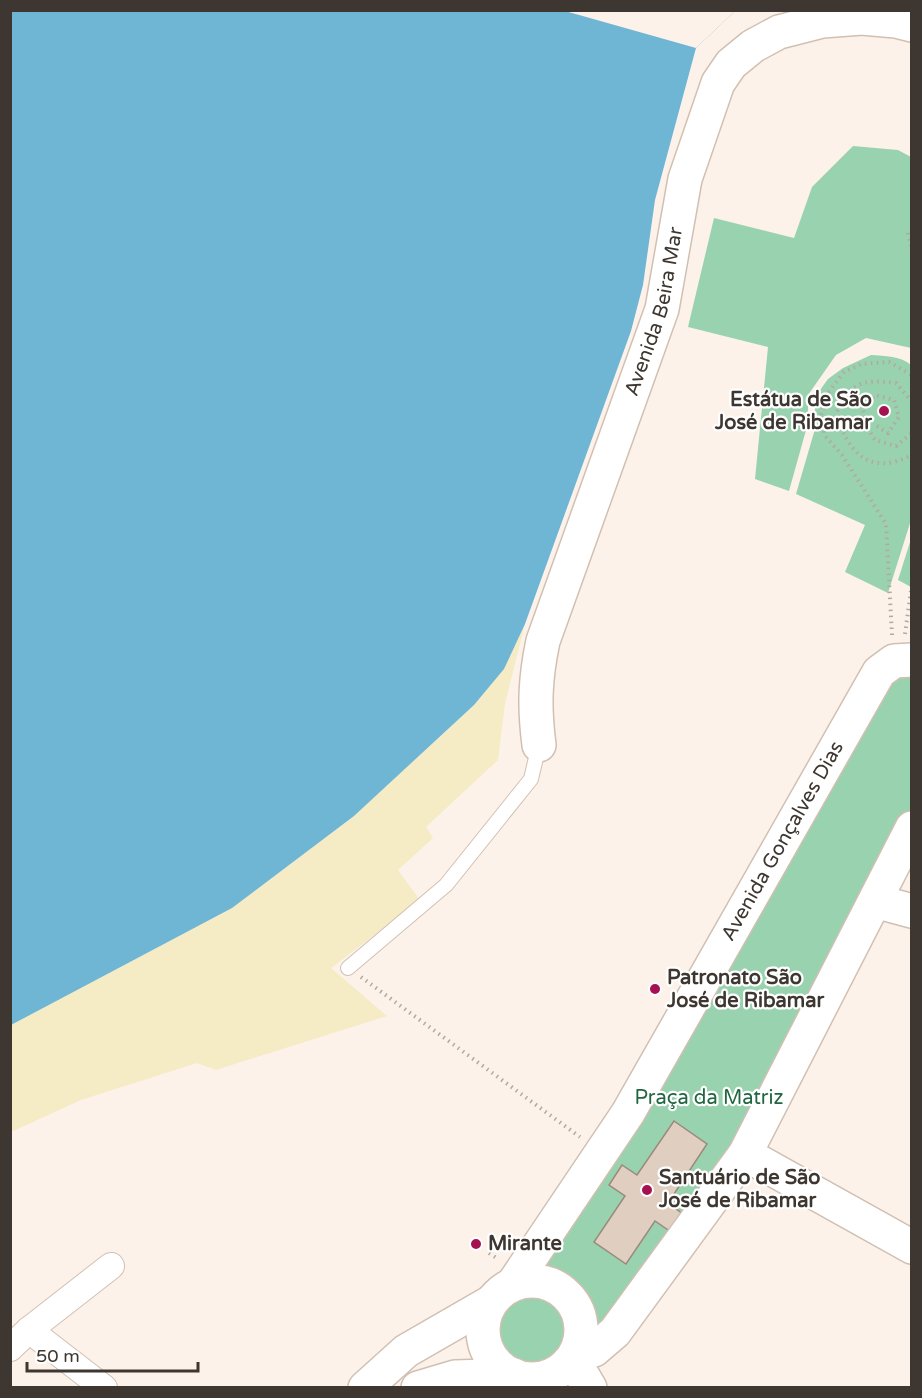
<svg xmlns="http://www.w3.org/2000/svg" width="922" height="1398" viewBox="0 0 922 1398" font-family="'Varela Round',sans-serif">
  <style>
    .green { fill: #99d2ae }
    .sand { fill: #f5ebc5 }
    .water { fill: #6fb5d4 }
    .pier { fill: #fdf2ea }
    .building { fill: #e0cec0; stroke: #9a897c; stroke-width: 1.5 }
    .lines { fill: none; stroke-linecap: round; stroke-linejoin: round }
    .lane-casing { stroke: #d1c0b2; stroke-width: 16 }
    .street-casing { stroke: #d1c0b2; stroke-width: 28 }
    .secondary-casing { stroke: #d1c0b2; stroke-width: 36 }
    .path { stroke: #b2a9a1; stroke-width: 4; stroke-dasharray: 1.5 4.5; stroke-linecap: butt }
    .lane { stroke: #fff; stroke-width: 14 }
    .street { stroke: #fff; stroke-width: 26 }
    .secondary { stroke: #fff; stroke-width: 33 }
    .poi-dot { fill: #a51251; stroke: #fff; stroke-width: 2 }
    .labels { text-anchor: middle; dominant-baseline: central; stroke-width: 4.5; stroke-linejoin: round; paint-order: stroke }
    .street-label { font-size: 20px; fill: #3e3731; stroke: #fff }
    .poi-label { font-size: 20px; font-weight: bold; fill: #3e3731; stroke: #fff; text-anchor: start }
    .park-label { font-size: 20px; fill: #216541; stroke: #fff }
  </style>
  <rect width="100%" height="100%" fill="#fdf2ea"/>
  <g class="green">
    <polygon points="853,146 898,150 911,157 911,348 866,338 836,355 808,395 808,423 789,491 755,479 768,347 688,327 714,218 794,238 812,187"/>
    <path d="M871,355C885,356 901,356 911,365V520L888,593L845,572L865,525L796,494L815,429V397L828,379L843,368Z"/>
    <polygon points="911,539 911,587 898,580"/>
    <path d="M911,668V812L773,1085L615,1319L592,1333C581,1291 577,1288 540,1267L887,680Z"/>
    <circle cx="533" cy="1330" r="35"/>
  </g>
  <polygon class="sand" points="525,624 505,704 498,760 426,827 433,838 398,870 420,900 331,968 387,1016 216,1070 197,1063 81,1100 11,1132 11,1025 232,908 354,816 474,705 504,669"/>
  <polygon class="water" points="11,11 735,11 696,48 655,200 643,285 631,331 525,624 504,669 474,705 354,816 232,908 11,1025"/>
  <polygon class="pier" points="565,11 735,11 696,48"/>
  <polygon class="building" points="674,1121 707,1144 668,1203 683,1214 671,1232 655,1221 626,1264 594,1242 625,1196 609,1185 622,1165 637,1175"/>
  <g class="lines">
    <g class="lane-casing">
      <polyline id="lane" points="348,968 446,885 531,779 539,745"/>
    </g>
    <g class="street-casing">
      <g id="street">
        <polyline points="29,1330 104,1388"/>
        <polyline points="10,1348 29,1330 111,1266"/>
      </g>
    </g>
    <g class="secondary-casing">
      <g id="secondary">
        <path id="s1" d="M539,745C534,706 535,679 543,641L662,309L685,179L718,83L731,64L753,46L779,32L822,21L862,18L896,21L912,25"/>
        <polyline points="875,901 912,911"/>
        <polyline points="745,1154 912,1247"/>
        <circle cx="532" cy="1330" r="49"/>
        <path id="s2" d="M513,1284L628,1113L879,672L894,661L912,660"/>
        <polyline points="574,1356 594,1350 615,1332 745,1154 912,828"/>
        <polyline points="568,1363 583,1376 590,1388"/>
        <polyline points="365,1388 406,1351 491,1302"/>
        <polyline points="418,1388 455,1377 514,1375"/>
      </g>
    </g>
    <g class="path">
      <polyline points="908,233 912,249"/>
      <path d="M912,402L896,383C861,379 852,382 836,413C848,452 868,477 912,455"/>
      <polyline points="877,426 888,433 899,417 894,400 875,395 863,409 865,424 875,440 896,446 912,433"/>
      <polyline points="905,634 912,583"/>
      <polyline points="892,635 886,524 842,455 825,436 821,415 828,393 844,372 861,364 889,362 912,375"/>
      <polyline points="361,977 580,1137"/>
      <polyline points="489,1253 498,1259"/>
    </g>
    <use href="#lane" class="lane"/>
    <use href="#street" class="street"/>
    <use href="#secondary" class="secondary"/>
  </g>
  <g class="poi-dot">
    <circle cx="884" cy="411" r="6"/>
    <circle cx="655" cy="989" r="6"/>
    <circle cx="647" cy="1190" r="6"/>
    <circle cx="476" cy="1244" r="6"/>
  </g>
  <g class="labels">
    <g class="street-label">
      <text stroke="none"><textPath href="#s1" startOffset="453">Avenida Beira Mar</textPath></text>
      <text stroke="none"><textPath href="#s2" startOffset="519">Avenida Gonçalves Dias</textPath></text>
    </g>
    <g class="poi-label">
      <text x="872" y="400" text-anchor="end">Estátua de São<tspan x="872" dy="23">José de Ribamar</tspan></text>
      <text x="667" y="978">Patronato São<tspan x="667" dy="23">José de Ribamar</tspan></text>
      <text x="659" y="1178">Santuário de São<tspan x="659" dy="23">José de Ribamar</tspan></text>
      <text x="488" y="1244">Mirante</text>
    </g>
    <g class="park-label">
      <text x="709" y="1098">Praça da Matriz</text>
    </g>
  </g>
  <rect width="922" height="1398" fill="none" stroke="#3e3731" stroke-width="24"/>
  <path d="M27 1362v9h171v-9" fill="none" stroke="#3e3731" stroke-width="3"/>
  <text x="36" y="1362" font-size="18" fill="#3e3731" stroke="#ffffff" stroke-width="4.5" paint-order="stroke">50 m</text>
</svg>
